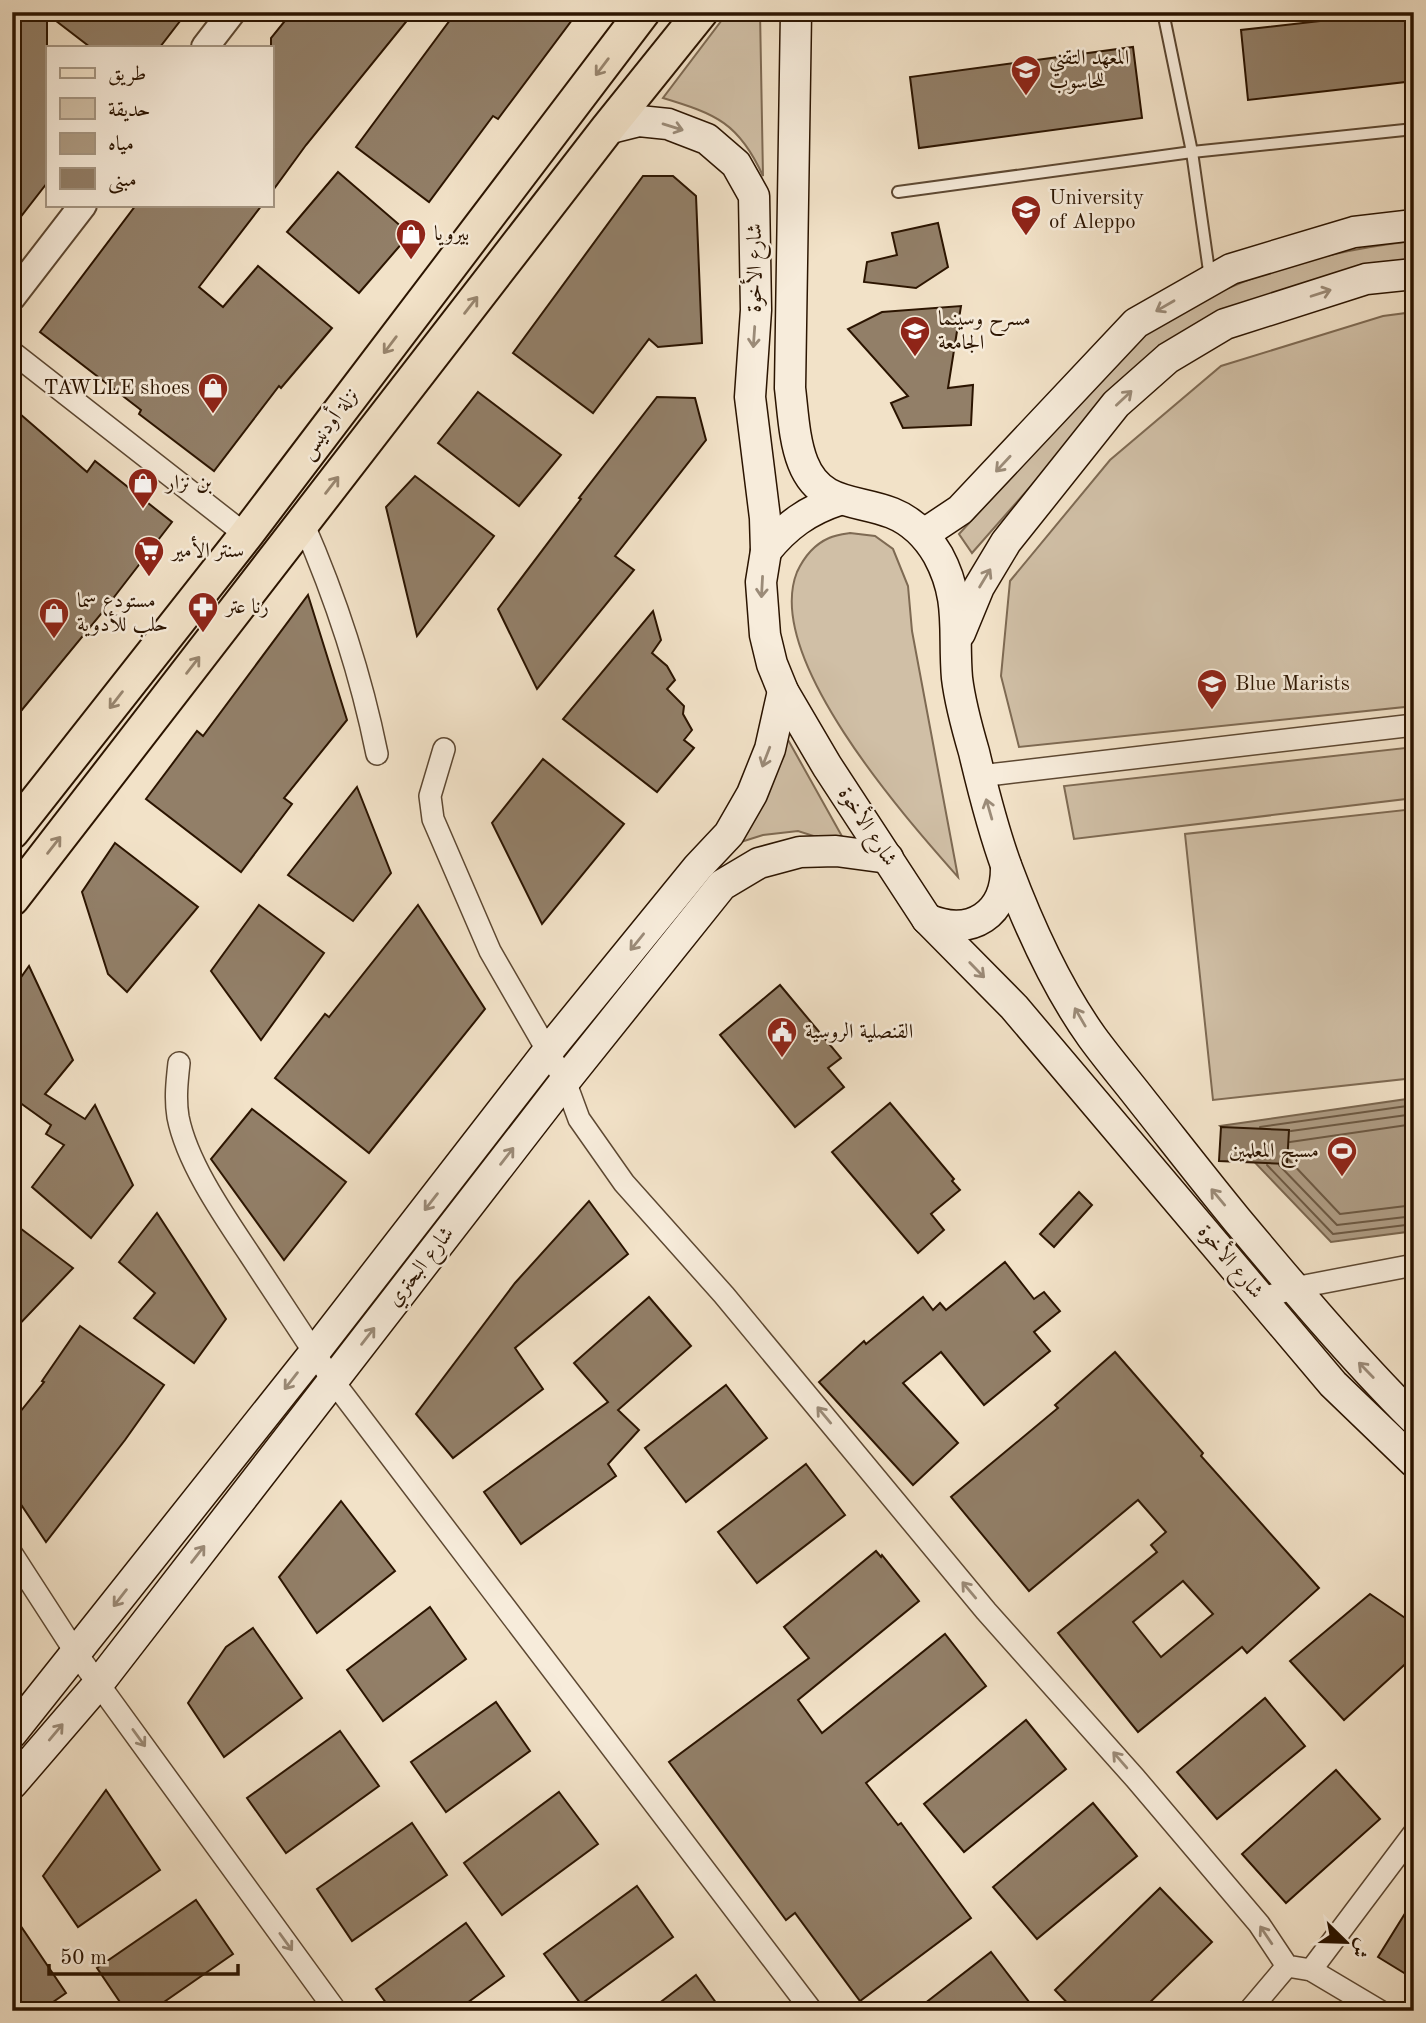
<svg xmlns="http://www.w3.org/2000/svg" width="1426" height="2023" viewBox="0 0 1426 2023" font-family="'Old Standard TT',Amiri,serif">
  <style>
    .green { fill: #d0bfa6; stroke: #7e6a53; stroke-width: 2 }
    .water { fill: #ae9c84; stroke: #7a664f; stroke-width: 2 }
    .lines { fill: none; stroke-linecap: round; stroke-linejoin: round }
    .shore { stroke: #6c5842; stroke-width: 2 }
    .building { fill: #927f68; stroke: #2b1400; stroke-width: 2; fill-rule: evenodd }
    .service-casing { stroke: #5d4832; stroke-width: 14 }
    .minor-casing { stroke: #5d4832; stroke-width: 24 }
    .tertiary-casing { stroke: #5d4832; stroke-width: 30 }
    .secondary-casing { stroke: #2b1400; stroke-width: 33 }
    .primary-casing { stroke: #2b1400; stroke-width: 37 }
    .service { stroke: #f7ecdb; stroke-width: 10 }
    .minor { stroke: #f7ecdb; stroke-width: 21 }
    .tertiary { stroke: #f7ecdb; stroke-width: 26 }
    .secondary { stroke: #f7ecdb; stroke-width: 30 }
    .primary { stroke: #f2e2c8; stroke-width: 33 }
    .oneway { stroke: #98856e }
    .oneway2 { stroke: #9b8b78 }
    .labels { text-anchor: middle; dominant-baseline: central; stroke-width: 5; stroke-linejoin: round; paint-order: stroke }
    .poi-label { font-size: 21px; fill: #2b1400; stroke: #f7ecdb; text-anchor: start }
    .street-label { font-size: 21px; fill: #2b1400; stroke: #f7ecdb }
  </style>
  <rect width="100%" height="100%" fill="#f2e2c8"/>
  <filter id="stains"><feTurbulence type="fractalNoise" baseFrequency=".00286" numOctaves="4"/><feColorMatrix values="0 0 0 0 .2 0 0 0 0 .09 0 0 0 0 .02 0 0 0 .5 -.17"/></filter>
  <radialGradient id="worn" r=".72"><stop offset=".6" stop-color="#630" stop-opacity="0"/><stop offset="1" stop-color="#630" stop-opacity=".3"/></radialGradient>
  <g class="green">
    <path d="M728,12H760L763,176C739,123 716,114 663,98Z"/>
    <path d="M1414,241V263L1337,274L1110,396L972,553L959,534C998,492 1036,450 1074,407C1091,388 1108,364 1128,348C1207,284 1313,252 1414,241Z"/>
    <polygon points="1414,312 1414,706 1019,747 1001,676 1010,581 1110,460 1221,366 1383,316"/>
    <path d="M850,533L875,536L893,549L908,586L912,631L958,877C904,816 763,657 797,572C804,557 813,545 829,538C835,535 843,534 850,533Z"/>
    <polygon points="787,738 848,847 798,831 763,835 725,847"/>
    <polygon points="1414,747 1414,798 1074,839 1064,786"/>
    <polygon points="1414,809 1414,1078 1213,1100 1185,834"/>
  </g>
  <polygon class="water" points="1414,1098 1414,1231 1331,1242 1220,1126"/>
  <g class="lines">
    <g class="shore">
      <polyline points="1260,1127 1414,1105"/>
      <polyline points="1291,1131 1414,1114"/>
      <polyline points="1290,1142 1414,1124"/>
      <polyline points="1289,1160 1340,1214 1414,1205"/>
      <polyline points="1267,1165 1333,1234 1414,1224"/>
      <polyline points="1279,1165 1337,1225 1414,1216"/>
    </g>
  </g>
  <g class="building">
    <polygon points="12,12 187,12 160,47 90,47 47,14 47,183 12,228"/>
    <polygon points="292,12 414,12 306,145 271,193 271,38"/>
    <polygon points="456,12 578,12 498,119 493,116 429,202 356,147"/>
    <polygon points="1399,12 1414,12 1414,81 1248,100 1241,30"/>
    <polygon points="1133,47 1142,118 919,148 910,77"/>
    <polygon points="338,172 410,234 359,293 287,232"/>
    <polygon points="643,176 673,176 696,196 702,343 658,347 649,339 593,413 513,353"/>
    <polygon points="136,205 262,205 199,287 223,307 258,266 332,328 281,388 279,386 214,471 139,414 141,410 40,332"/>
    <polygon points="938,223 948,267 916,288 864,282 867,262 897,255 892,233"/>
    <polygon points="961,306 948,388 973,385 971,425 903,428 891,403 908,396 848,329 882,312"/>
    <polygon points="478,392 561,455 519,506 438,443"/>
    <polygon points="657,397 695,398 706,440 615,556 634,570 537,689 498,609 581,499 579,498"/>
    <polygon points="12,407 87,472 95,461 172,522 101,614 12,722"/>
    <polygon points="415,476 494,536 417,636 386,507"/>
    <polygon points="308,595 347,720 284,798 292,804 241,872 146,799 197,731 203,736"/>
    <polygon points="653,611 661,640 652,653 667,666 675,680 667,689 684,706 683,714 692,730 684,740 694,748 657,792 563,719"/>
    <polygon points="543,759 624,824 542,924 492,823"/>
    <polygon points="357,787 391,873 353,921 288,875"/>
    <polygon points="115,843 198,907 127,992 108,974 82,892"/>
    <polygon points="259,905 324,953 261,1040 211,971"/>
    <polygon points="418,905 485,1009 369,1153 275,1078 325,1014 329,1017"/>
    <polygon points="29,966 73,1060 45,1094 85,1119 95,1105 133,1185 91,1238 32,1187 64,1145 46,1134 51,1125 12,1097 12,990"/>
    <polygon points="780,985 841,1058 828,1068 844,1087 795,1127 720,1035"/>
    <polygon points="890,1103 954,1179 952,1181 960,1190 931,1214 944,1230 918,1253 832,1152"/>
    <polygon points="252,1109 346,1182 284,1260 211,1159"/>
    <polygon points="1221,1127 1289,1130 1287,1164 1219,1161"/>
    <polygon points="1079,1192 1092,1205 1054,1247 1040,1234"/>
    <polygon points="589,1201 628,1254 515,1348 543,1389 453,1458 416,1414 515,1283"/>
    <polygon points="157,1213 226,1319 194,1363 134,1318 155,1293 119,1262"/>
    <polygon points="12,1222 73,1268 12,1332"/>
    <polygon points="1005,1262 1034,1299 1044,1292 1060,1311 1034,1332 1050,1351 984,1405 941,1352 903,1383 958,1443 913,1485 819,1382 864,1341 866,1344 923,1297 933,1310 940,1303 946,1310"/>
    <polygon points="649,1297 691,1346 618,1410 639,1430 608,1464 616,1476 521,1544 484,1492 608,1402 574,1363"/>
    <polygon points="80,1326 164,1385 125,1440 46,1542 12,1491 12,1422 44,1382 42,1381"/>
    <path d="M1115,1352L1203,1453L1201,1456L1319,1588L1247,1653L1242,1647L1138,1732L1058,1633L1157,1552L1151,1545L1166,1532L1138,1500L1029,1591L951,1497L1058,1408L1055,1405ZM1183,1581L1213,1614L1161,1657L1133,1622Z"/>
    <polygon points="726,1385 767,1438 686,1502 645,1448"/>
    <polygon points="806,1464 845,1515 757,1583 718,1532"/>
    <polygon points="341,1501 395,1571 317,1633 279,1577"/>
    <polygon points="876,1551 881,1557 882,1555 919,1601 798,1700 822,1733 945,1634 986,1686 866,1783 898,1825 901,1823 971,1918 860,2001 795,1913 786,1920 669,1762 809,1658 784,1627"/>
    <polygon points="1370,1594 1414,1624 1414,1656 1344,1720 1290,1661"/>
    <polygon points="430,1607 466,1659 383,1721 347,1670"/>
    <polygon points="253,1628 302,1698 224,1757 188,1703 226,1647"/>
    <polygon points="1265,1698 1305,1746 1217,1819 1177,1772"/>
    <polygon points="496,1702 530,1751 446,1812 411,1762"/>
    <polygon points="1026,1720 1066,1769 964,1852 924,1804"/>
    <polygon points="340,1731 379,1786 286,1853 247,1798"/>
    <polygon points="1336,1770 1380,1819 1286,1903 1242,1854"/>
    <polygon points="106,1790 160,1870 78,1927 43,1876"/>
    <polygon points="559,1792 598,1844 502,1915 464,1863"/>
    <polygon points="1093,1803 1137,1856 1037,1939 993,1887"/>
    <polygon points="412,1823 447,1875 352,1941 317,1889"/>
    <polygon points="637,1886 673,1937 581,2004 544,1954"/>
    <polygon points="1160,1888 1212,1942 1141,2011 1075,2011 1055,1990"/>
    <polygon points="1414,1899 1414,1979 1378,1957"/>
    <polygon points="196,1900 233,1954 151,2011 126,2011 97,1968"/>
    <polygon points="12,1913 66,1993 40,2011 12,2011"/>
    <polygon points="466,1923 504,1976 456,2011 392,2011 376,1989"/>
    <polygon points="991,1952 1036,2011 915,2011"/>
    <polygon points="696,1975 722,2011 649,2011"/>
  </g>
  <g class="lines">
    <g class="service-casing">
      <g id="service">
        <polyline points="1163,12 1192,152 1210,278"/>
        <polyline points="898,192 1192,152 1414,129"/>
      </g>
    </g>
    <g class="minor-casing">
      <g id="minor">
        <polyline points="12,352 246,535"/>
        <path d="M303,523C335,596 361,675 377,754"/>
        <polyline points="444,749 430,796 433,819 490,951 565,1081 579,1119 624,1183 724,1295 986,1611 1135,1778 1259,1924 1287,1966 1311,1970 1380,2011"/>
        <polyline points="980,776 1414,725"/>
        <path d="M179,1063C177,1081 175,1099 178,1117C187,1163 224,1216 250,1255C278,1297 305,1339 333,1381L812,2011"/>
        <polyline points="1261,1299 1294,1288 1414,1265"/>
        <polyline points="12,1554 76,1653 336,2011"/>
        <polyline points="1311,1970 1414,1833"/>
        <polyline points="1249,2011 1287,1966"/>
      </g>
    </g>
    <g class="tertiary-casing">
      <g id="tertiary">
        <polyline points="205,47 232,12"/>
        <polyline points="12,297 83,205"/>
      </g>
    </g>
    <g class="secondary-casing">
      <g id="secondary">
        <path d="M796,12L790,388C793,413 794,440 803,463C820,506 857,499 892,513C912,521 927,536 938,555C962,599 953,631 957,678C960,703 967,728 974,752C983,790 993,830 1007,868C1028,924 1057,988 1092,1037C1108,1059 1126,1080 1143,1102C1174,1141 1205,1181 1237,1220C1294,1288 1351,1356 1414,1419"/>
        <polyline points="607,129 639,121 668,124 707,139 736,164 754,196 756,310 750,397 765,518 766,551 761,582 765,635 772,664 783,691 827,766 927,919 1014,1007 1333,1384 1414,1462"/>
        <polyline points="924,534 960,510 1136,323 1231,269 1354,232 1414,225"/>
        <path d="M766,551C786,526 808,510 839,500"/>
        <polyline points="960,633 979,587 1006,542 1116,404 1168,358 1225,324 1366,279 1414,274"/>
        <path d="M927,919C971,938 1007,914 1006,866"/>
        <polyline points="12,1733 314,1353 548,1051 698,867 729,834 752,794 770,749 783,691"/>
        <polyline points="12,1784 99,1683 565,1081 722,885 759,863 800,852 836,851 888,858"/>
      </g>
    </g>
    <g class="primary-casing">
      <g id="primary">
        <polyline points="12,832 246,535 643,12"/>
        <polyline points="12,899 607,129 701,12"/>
      </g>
    </g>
    <use href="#service" class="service"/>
    <use href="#minor" class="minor"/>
    <use href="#tertiary" class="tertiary"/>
    <use href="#secondary" class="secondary"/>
    <use href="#primary" class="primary"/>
  </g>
  <defs><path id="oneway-shaft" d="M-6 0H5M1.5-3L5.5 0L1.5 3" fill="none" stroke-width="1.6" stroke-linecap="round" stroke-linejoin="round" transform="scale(1.75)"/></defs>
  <g class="oneway">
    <use href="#oneway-shaft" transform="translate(602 67) rotate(127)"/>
    <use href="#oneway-shaft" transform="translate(471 305) rotate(-52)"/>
    <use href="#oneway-shaft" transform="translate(390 345) rotate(127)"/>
    <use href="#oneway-shaft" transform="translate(332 485) rotate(-52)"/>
    <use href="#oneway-shaft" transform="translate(193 665) rotate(-52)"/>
    <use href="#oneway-shaft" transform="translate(116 700) rotate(128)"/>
    <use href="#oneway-shaft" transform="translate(54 845) rotate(-52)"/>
  </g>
  <g class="oneway2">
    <use href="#oneway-shaft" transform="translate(673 127) rotate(17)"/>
    <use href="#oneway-shaft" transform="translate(1321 293) rotate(-18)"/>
    <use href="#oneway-shaft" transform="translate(1165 306) rotate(150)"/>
    <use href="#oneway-shaft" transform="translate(754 337) rotate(94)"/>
    <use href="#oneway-shaft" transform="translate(1124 398) rotate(-43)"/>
    <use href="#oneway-shaft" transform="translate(1003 464) rotate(133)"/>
    <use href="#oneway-shaft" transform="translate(985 578) rotate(-59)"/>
    <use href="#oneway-shaft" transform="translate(762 587) rotate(93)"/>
    <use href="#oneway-shaft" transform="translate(766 757) rotate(111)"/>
    <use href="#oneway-shaft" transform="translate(989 809) rotate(-106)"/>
    <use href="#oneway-shaft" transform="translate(637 942) rotate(129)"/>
    <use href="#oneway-shaft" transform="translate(977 970) rotate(46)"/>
    <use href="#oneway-shaft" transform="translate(1080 1017) rotate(-120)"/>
    <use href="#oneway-shaft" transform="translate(507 1156) rotate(-52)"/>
    <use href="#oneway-shaft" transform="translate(1218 1197) rotate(-130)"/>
    <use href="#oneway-shaft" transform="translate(431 1202) rotate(128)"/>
    <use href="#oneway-shaft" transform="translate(368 1336) rotate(-52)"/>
    <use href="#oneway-shaft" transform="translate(1366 1370) rotate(-134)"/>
    <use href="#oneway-shaft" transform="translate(291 1381) rotate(128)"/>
    <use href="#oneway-shaft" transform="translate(824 1415) rotate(-130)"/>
    <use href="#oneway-shaft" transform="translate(198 1554) rotate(-52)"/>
    <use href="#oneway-shaft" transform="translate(969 1590) rotate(-130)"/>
    <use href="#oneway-shaft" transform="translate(120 1598) rotate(128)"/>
    <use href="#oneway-shaft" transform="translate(56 1732) rotate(-50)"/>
    <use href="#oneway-shaft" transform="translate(139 1738) rotate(54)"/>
    <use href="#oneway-shaft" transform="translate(1120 1760) rotate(-131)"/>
    <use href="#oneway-shaft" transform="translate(1266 1935) rotate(-124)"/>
    <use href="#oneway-shaft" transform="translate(286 1942) rotate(54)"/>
  </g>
  <defs>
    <g id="university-pin" transform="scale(1.575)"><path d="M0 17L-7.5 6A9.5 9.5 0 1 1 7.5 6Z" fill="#8f2418" stroke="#f7ecdb"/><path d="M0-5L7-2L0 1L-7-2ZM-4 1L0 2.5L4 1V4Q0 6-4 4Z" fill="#fff"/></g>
    <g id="shop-pin" transform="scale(1.575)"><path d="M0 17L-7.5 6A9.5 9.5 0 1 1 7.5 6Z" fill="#8f2418" stroke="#f7ecdb"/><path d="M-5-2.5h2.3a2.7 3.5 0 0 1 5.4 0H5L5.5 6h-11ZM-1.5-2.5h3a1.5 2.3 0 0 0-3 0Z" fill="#fff"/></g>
    <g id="supermarket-pin" transform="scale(1.575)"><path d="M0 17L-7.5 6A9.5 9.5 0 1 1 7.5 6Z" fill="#8f2418" stroke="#f7ecdb"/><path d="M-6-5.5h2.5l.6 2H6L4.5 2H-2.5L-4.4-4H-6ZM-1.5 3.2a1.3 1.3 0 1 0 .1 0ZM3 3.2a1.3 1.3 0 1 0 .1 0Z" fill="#fff"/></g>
    <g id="pharmacy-pin" transform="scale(1.575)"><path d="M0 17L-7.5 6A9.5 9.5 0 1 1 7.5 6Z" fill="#8f2418" stroke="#f7ecdb"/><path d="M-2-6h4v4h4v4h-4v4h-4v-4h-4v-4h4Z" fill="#fff"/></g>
    <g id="school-pin" transform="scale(1.575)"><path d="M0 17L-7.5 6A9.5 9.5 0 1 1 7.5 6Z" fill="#8f2418" stroke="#f7ecdb"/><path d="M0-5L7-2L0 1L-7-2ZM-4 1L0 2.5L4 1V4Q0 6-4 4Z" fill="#fff"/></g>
    <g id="civic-pin" transform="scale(1.575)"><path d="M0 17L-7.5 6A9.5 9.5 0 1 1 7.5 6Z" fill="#8f2418" stroke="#f7ecdb"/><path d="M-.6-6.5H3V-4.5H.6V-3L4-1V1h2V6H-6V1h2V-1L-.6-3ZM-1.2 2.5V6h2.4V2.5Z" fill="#fff"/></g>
    <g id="stadium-pin" transform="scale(1.575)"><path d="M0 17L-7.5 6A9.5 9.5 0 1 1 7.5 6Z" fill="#8f2418" stroke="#f7ecdb"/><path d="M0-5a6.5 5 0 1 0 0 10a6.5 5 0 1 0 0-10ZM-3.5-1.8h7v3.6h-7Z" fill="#fff"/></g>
  </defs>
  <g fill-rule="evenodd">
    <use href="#university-pin" x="1026" y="70"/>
    <use href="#university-pin" x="1026" y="210"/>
    <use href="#shop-pin" x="411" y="234"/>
    <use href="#university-pin" x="915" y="331"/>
    <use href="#shop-pin" x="213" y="388"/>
    <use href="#shop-pin" x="143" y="483"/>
    <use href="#supermarket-pin" x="149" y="551"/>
    <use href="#pharmacy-pin" x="203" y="607"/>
    <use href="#shop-pin" x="54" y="613"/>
    <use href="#school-pin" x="1212" y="684"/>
    <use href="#civic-pin" x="782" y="1032"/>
    <use href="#stadium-pin" x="1342" y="1151"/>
  </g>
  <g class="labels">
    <g class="poi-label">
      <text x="1049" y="58">المعهد التقني<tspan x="1049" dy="24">للحاسوب</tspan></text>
      <text x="1049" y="198">University<tspan x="1049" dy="24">of Aleppo</tspan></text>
      <text x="434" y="234">بيرويا</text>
      <text x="938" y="319">مسرح وسينما<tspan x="938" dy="24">الجامعة</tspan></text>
      <text x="190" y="388" text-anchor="end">TAWLLE shoes</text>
      <text x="166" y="483">بن نزار</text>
      <text x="172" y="551">سنتر الأمير</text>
      <text x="77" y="601">مستودع سما<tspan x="77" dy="24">حلب للأدوية</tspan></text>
      <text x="226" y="607">رنا عتر</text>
      <text x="1235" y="684">Blue Marists</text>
      <text x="805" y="1032">القنصلية الروسية</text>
      <text x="1319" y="1151" text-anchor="end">مسبح المعلمين</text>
    </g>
    <g class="street-label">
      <text transform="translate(755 268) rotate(-90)">شارع الأخوة</text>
      <text transform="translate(330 424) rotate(-53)">نزلة أودنيس</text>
      <text transform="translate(867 827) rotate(57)">شارع الأخوة</text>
      <text transform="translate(1230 1262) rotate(50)">شارع الأخوة</text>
      <text transform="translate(421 1267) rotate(-52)">شارع البحتري</text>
    </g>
  </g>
  <rect width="1426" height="2023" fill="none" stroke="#f2e2c8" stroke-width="42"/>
  <rect x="14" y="14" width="1398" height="1995" fill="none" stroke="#2b1400" stroke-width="3.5"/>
  <rect x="21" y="21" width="1384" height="1981" fill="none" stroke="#2b1400" stroke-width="2"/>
  <rect x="46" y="46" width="228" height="161" fill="#f7ecdb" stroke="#a59683" stroke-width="2"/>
  <rect x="60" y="68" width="35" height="10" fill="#f2e2c8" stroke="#a59683" stroke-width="2"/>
  <text x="108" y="80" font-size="21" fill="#2b1400">طريق</text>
  <rect x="60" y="98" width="35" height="21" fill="#d0bfa6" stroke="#a59683" stroke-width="2"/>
  <text x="108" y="116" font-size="21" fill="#2b1400">حديقة</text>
  <rect x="60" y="133" width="35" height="21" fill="#ae9c84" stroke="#a59683" stroke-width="2"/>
  <text x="108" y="150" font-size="21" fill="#2b1400">مياه</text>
  <rect x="60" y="168" width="35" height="21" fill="#927f68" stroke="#a59683" stroke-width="2"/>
  <text x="108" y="186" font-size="21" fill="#2b1400">مبنى</text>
  <g transform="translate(1346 1942) rotate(113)" stroke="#f7ecdb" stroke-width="5" paint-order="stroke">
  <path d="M0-5L12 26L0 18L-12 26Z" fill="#2b1400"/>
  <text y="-10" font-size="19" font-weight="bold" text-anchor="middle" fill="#2b1400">ش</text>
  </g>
  <path d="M49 1964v10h189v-10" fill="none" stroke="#2b1400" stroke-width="3.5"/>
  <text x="60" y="1964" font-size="21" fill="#2b1400" stroke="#f7ecdb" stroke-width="5" paint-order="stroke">50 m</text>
  <rect width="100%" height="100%" filter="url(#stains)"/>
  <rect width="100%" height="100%" fill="url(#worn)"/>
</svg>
